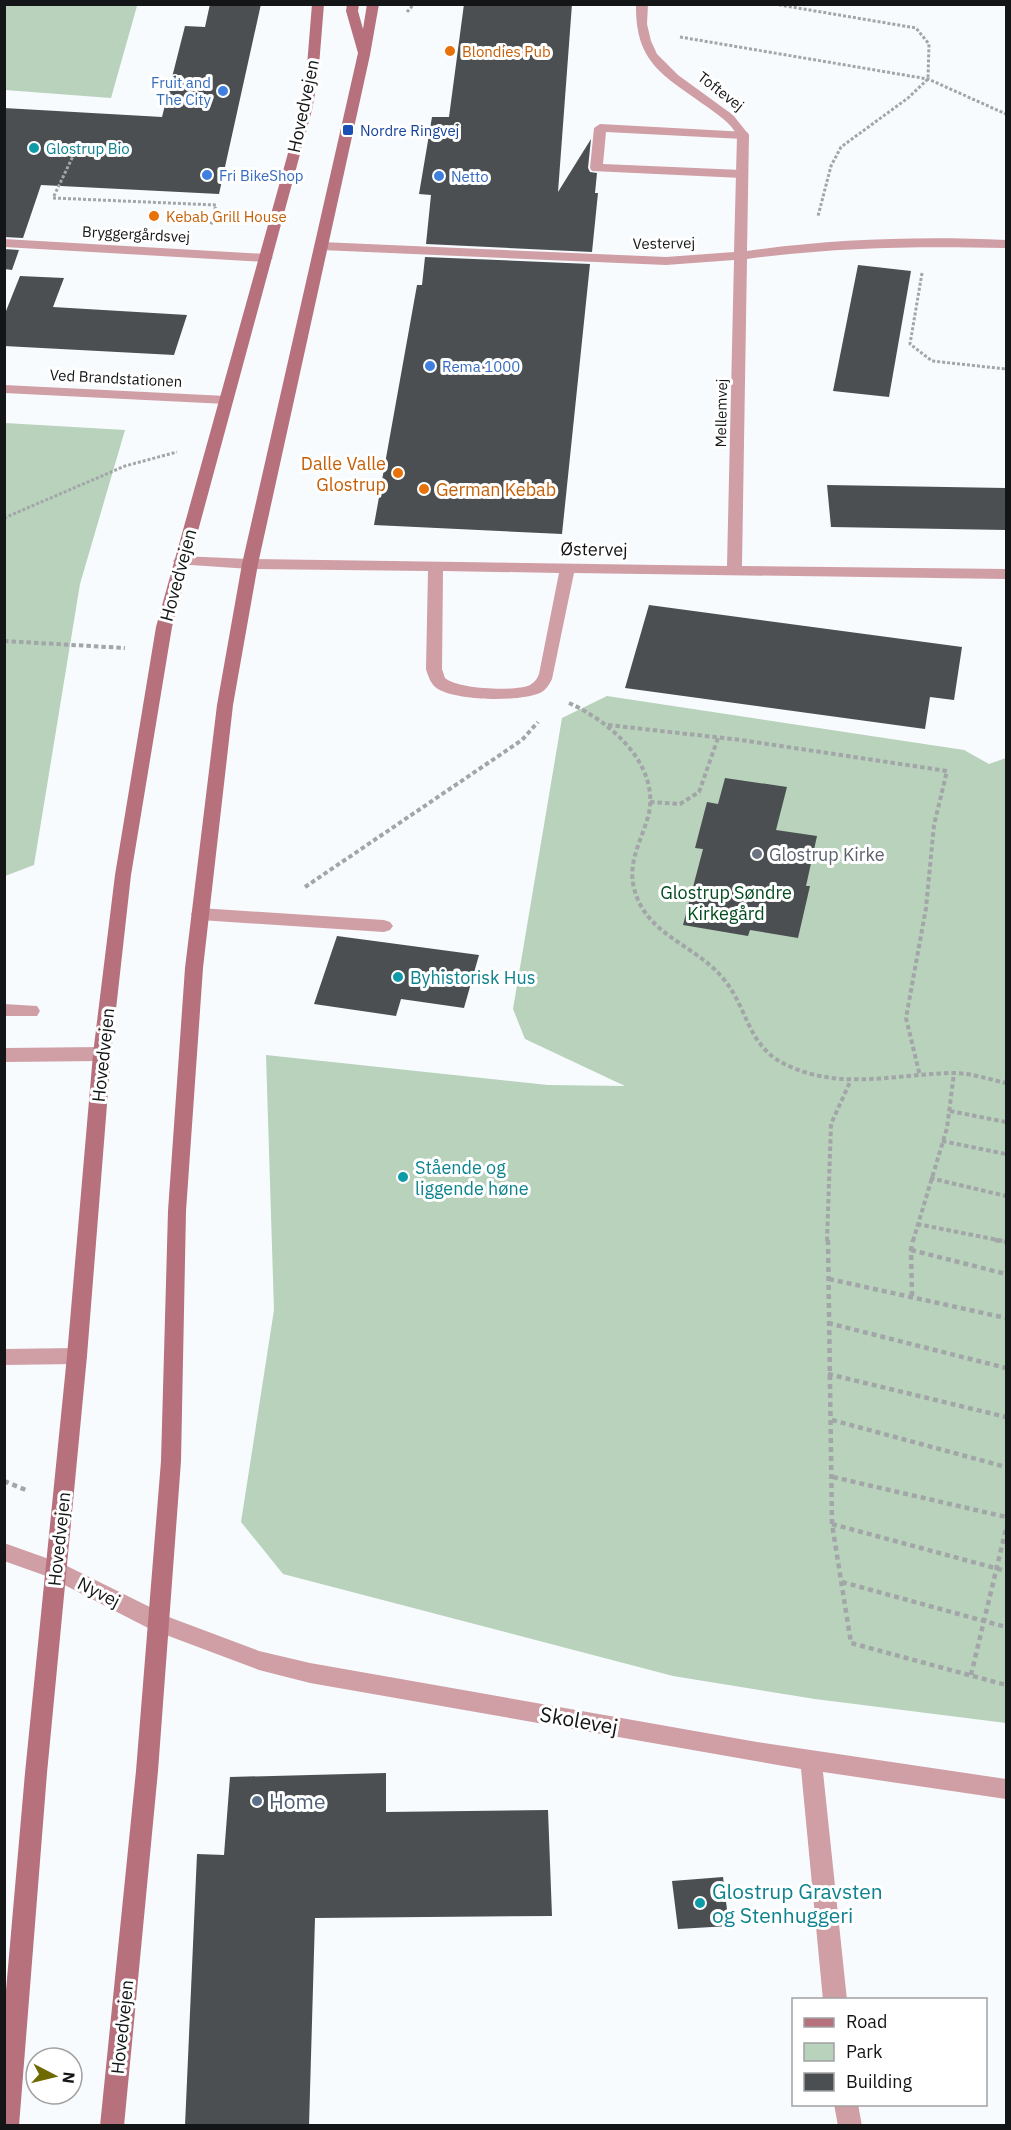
<svg xmlns="http://www.w3.org/2000/svg" width="1011" height="2130" viewBox="0 0 1011 2130" font-family="'IBM Plex Sans',sans-serif">
  <style>
    .green { fill: #b8d2bb }
    .building { fill: #4b4f51 }
    .lines { fill: none; stroke-linecap: round; stroke-linejoin: round }
    .path-far2 { stroke: #a3a6a8; stroke-width: 3; stroke-dasharray: 3 2; stroke-linecap: butt }
    .path-far1 { stroke: #a3a6a8; stroke-width: 4; stroke-dasharray: 4.5 3; stroke-linecap: butt }
    .path { stroke: #a3a6a8; stroke-width: 4.5; stroke-dasharray: 5 4; stroke-linecap: butt }
    .service { fill: #cf9fa5; fill-rule: evenodd }
    .minor { fill: #cf9fa5; fill-rule: evenodd }
    .tertiary { fill: #cf9fa5; fill-rule: evenodd }
    .secondary { fill: #b6717c; fill-rule: evenodd }
    .food-dot { fill: #e8710a; stroke: #fff; stroke-width: 2 }
    .shop-dot { fill: #3f7fe0; stroke: #fff; stroke-width: 2 }
    .transit-dot { fill: #1a4fb4; stroke: #fff; stroke-width: 2 }
    .culture-dot { fill: #0f9aa8; stroke: #fff; stroke-width: 2 }
    .worship-dot { fill: #6b7280; stroke: #fff; stroke-width: 2 }
    .service-dot { fill: #5c6f8a; stroke: #fff; stroke-width: 2 }
    .labels { text-anchor: middle; dominant-baseline: central; stroke-width: 6; stroke-linejoin: round; paint-order: stroke }
    .far-food-label { font-size: 15px; fill: #c56008; stroke: #fff; text-anchor: start }
    .far-shop-label { font-size: 15px; fill: #366cbe; stroke: #fff; text-anchor: start }
    .far-street-label { font-size: 15px; fill: #141516; stroke: #fff }
    .far-transit-label { font-size: 15px; fill: #164399; stroke: #fff; text-anchor: start }
    .far-culture-label { font-size: 15px; fill: #0d838f; stroke: #fff; text-anchor: start }
    .street-label { font-size: 18px; fill: #141516; stroke: #fff }
    .food-label { font-size: 18px; fill: #c56008; stroke: #fff; text-anchor: end }
    .worship-label { font-size: 18px; fill: #5b616d; stroke: #fff; text-anchor: start }
    .park-label { font-size: 18px; fill: #034b1e; stroke: #fff }
    .culture-label { font-size: 18px; fill: #0d838f; stroke: #fff; text-anchor: start }
    .near-street-label { font-size: 21px; fill: #141516; stroke: #fff }
    .near-service-label { font-size: 21px; fill: #4e5e75; stroke: #fff; text-anchor: start }
    .near-culture-label { font-size: 21px; fill: #0d838f; stroke: #fff; text-anchor: start }
  </style>
  <rect width="100%" height="100%" fill="#f7fbfe"/>
  <g class="green">
    <polygon points="106,5 137,6 111,98 5,90 5,5"/>
    <polygon points="5,423 125,430 80,584 34,865 5,876"/>
    <polygon points="607,696 964,750 989,764 1006,758 1006,1723 815,1699 673,1676 283,1574 241,1522 274,1310 266,1055 548,1085 625,1086 525,1039 513,1009 562,718"/>
  </g>
  <g class="building">
    <polygon points="210,4 261,4 219,194 41,185 23,238 4,237 4,108 162,117 185,26 205,27"/>
    <polygon points="464,4 572,4 558,192 591,139 588,168 590,172 597,173 595,193 598,193 592,252 426,244 431,195 419,194 432,117 449,117"/>
    <polygon points="4,249 19,250 12,270 4,269"/>
    <polygon points="425,257 590,264 562,534 374,525 417,285 422,285"/>
    <polygon points="858,265 911,271 889,397 833,391"/>
    <polygon points="20,276 64,278 53,307 187,315 174,355 4,346 4,316"/>
    <polygon points="827,485 1006,488 1006,530 831,527"/>
    <polygon points="649,605 962,647 954,700 930,697 925,729 625,688"/>
    <polygon points="725,778 787,787 776,830 817,836 806,886 810,886 798,938 750,930 748,936 683,925 703,849 695,848 707,802 718,804"/>
    <polygon points="337,936 479,955 464,1008 401,999 396,1016 314,1004"/>
    <polygon points="386,1773 386,1812 548,1810 552,1916 315,1918 309,2126 185,2126 197,1854 224,1855 230,1777"/>
    <polygon points="723,1877 729,1926 678,1929 672,1881"/>
  </g>
  <g class="lines">
    <g class="path-far2">
      <polyline points="774,4 916,28 929,44 928,79 908,98 841,147 831,166 818,216"/>
      <polyline points="407,12 414,4"/>
      <polyline points="680,37 928,79 1006,114"/>
      <polyline points="117,146 127,144"/>
      <polyline points="89,152 75,152 53,198 216,205 211,225"/>
      <polyline points="922,273 910,344 932,361 1006,369"/>
      <polyline points="4,518 125,466 177,452"/>
    </g>
    <g class="path-far1">
      <polyline points="4,641 125,648"/>
      <path d="M569,703C609,721 659,763 649,813C643,838 627,861 634,888C645,934 693,944 721,976C750,1008 745,1048 791,1067C844,1090 897,1074 952,1073C971,1073 988,1079 1006,1083"/>
      <polyline points="608,725 741,740 947,771 934,825 926,908 906,1018 920,1076"/>
      <polyline points="650,802 680,804 699,792 718,738"/>
      <polyline points="305,887 522,740 538,722"/>
      <polyline points="950,1111 1006,1122"/>
      <polyline points="942,1141 1006,1154"/>
      <polyline points="930,1178 1006,1196"/>
      <polyline points="917,1224 1003,1241"/>
      <polyline points="827,1241 831,1124 850,1082"/>
      <polyline points="913,1241 947,1128 954,1073"/>
    </g>
    <g class="path">
      <polyline points="828,1240 832,1524 851,1643 1006,1685"/>
      <polyline points="995,1240 1006,1242"/>
      <polyline points="911,1250 1006,1274"/>
      <polyline points="829,1279 1006,1318"/>
      <polyline points="912,1296 911,1250 913,1240"/>
      <polyline points="828,1323 1006,1368"/>
      <polyline points="828,1374 1006,1417"/>
      <polyline points="832,1420 1006,1467"/>
      <polyline points="833,1477 1006,1517"/>
      <polyline points="4,1481 26,1490"/>
      <polyline points="832,1524 1006,1571"/>
      <polyline points="842,1582 1006,1627"/>
      <polyline points="971,1675 1006,1529"/>
    </g>
    <g class="service">
      <polygon points="600,124 747,132 749,135 743,139 606,132 603,164 742,170 748,174 742,178 592,171 590,168 594,128"/>
      <polygon points="200,908 384,920 390,922 393,926 390,930 384,932 200,920 194,918 191,914 194,910"/>
      <polygon points="102,1047 108,1049 111,1054 108,1059 102,1061 4,1062 4,1048"/>
      <polygon points="77,1348 84,1350 87,1356 84,1362 77,1364 4,1365 4,1349"/>
    </g>
    <g class="minor">
      <path d="M636,4H648L647,24L651,41L657,54L678,75L733,115L749,135L747,251C833,239 919,236 1006,240V248C916,246 836,247 747,259L742,566L1006,569V579L574,573L552,679C549,685 546,690 540,693C518,702 458,701 438,689C431,685 428,676 426,669L428,571L250,569L176,564L173,561L176,558L181,556L250,559L727,566L734,260L666,265L321,250L314,246L321,242L666,257L734,252L737,135C730,122 718,115 706,106C663,75 635,63 636,4ZM443,571L559,573L539,674C537,679 535,682 530,685C515,692 457,689 445,678L442,669Z"/>
      <polygon points="4,239 266,254 273,258 266,262 4,247"/>
      <polygon points="4,385 226,396 233,400 226,404 4,393"/>
      <polygon points="4,1004 37,1006 40,1011 37,1016 4,1016"/>
      <polygon points="158,1613 259,1651 310,1663 757,1742 1006,1779 1006,1799 823,1772 847,2000 823,2000 801,1769 310,1683 259,1670 150,1629 147,1622 150,1615"/>
      <polygon points="834,2104 858,2104 862,2126 838,2126"/>
    </g>
    <polygon class="tertiary" points="4,1543 63,1564 166,1615 169,1622 166,1629 158,1631 150,1629 49,1577 4,1561"/>
    <g class="secondary">
      <polygon points="312,4 324,4 318,78 312,110 172,627 131,875 111,1054 87,1356 47,1773 19,2126 4,2126 4,2013 25,1773 67,1356 93,1054 115,875 156,627 300,110 306,78"/>
      <polygon points="347,4 359,4 358,11 363,29 367,4 379,4 370,55 258,564 233,705 203,968 186,1211 181,1461 158,1771 124,2126 100,2126 136,1771 161,1461 168,1211 185,968 217,705 242,564 358,53 346,11"/>
    </g>
  </g>
  <g class="food-dot">
    <circle cx="450" cy="51" r="6"/>
    <circle cx="154" cy="216" r="6"/>
    <circle cx="398" cy="473" r="6"/>
    <circle cx="424" cy="489" r="6"/>
  </g>
  <g class="shop-dot">
    <circle cx="223" cy="91" r="6"/>
    <circle cx="207" cy="175" r="6"/>
    <circle cx="439" cy="176" r="6"/>
    <circle cx="430" cy="366" r="6"/>
  </g>
  <rect class="transit-dot" x="342" y="124" width="12" height="12" rx="3"/>
  <g class="culture-dot">
    <circle cx="34" cy="148" r="6"/>
    <circle cx="398" cy="977" r="6"/>
    <circle cx="403" cy="1177" r="6"/>
    <circle cx="700" cy="1903" r="6"/>
  </g>
  <circle class="worship-dot" cx="757" cy="854" r="6"/>
  <circle class="service-dot" cx="257" cy="1801" r="6"/>
  <g class="labels">
    <g class="far-food-label">
      <text x="462" y="51">Blondies Pub</text>
      <text x="166" y="216">Kebab Grill House</text>
    </g>
    <g class="far-shop-label">
      <text x="211" y="82" text-anchor="end">Fruit and<tspan x="211" dy="17">The City</tspan></text>
      <text x="219" y="175">Fri BikeShop</text>
      <text x="451" y="176">Netto</text>
      <text x="442" y="366">Rema 1000</text>
    </g>
    <g class="far-street-label">
      <text transform="translate(721 91) rotate(38)">Toftevej</text>
      <text transform="translate(136 234) rotate(3)">Bryggergårdsvej</text>
      <text transform="translate(664 243) rotate(-1)">Vestervej</text>
      <text transform="translate(116 378) rotate(3)">Ved Brandstationen</text>
      <text transform="translate(721 413) rotate(-89)">Mellemvej</text>
    </g>
    <g class="far-transit-label">
      <text x="360" y="130">Nordre Ringvej</text>
    </g>
    <g class="far-culture-label">
      <text x="46" y="148">Glostrup Bio</text>
    </g>
    <g class="street-label">
      <text transform="translate(303 106) rotate(-78)">Hovedvejen</text>
      <text transform="translate(594 549) rotate(1)">Østervej</text>
      <text transform="translate(178 575) rotate(-75)">Hovedvejen</text>
      <text transform="translate(103 1055) rotate(-84)">Hovedvejen</text>
      <text transform="translate(59 1539) rotate(-84)">Hovedvejen</text>
      <text transform="translate(99 1592) rotate(27)">Nyvej</text>
      <text transform="translate(122 2027) rotate(-84)">Hovedvejen</text>
    </g>
    <g class="food-label">
      <text x="386" y="463">Dalle Valle<tspan x="386" dy="21">Glostrup</tspan></text>
      <text x="436" y="489" text-anchor="start">German Kebab</text>
    </g>
    <g class="worship-label">
      <text x="769" y="854">Glostrup Kirke</text>
    </g>
    <g class="park-label">
      <text x="726" y="892">Glostrup Søndre<tspan x="726" dy="21">Kirkegård</tspan></text>
    </g>
    <g class="culture-label">
      <text x="410" y="977">Byhistorisk Hus</text>
      <text x="415" y="1167">Stående og<tspan x="415" dy="21">liggende høne</tspan></text>
    </g>
    <g class="near-street-label">
      <text transform="translate(579 1720) rotate(10)">Skolevej</text>
    </g>
    <g class="near-service-label">
      <text x="269" y="1801">Home</text>
    </g>
    <g class="near-culture-label">
      <text x="712" y="1891">Glostrup Gravsten<tspan x="712" dy="24">og Stenhuggeri</tspan></text>
    </g>
  </g>
  <rect width="1011" height="2130" fill="none" stroke="#141516" stroke-width="12"/>
  <rect x="792" y="1998" width="195" height="108" fill="#ffffff" stroke="#a1a1a2" stroke-width="1.5"/>
  <rect x="804" y="2018" width="30" height="9" fill="#b6717c" stroke="#a1a1a2" stroke-width="1.5"/>
  <text x="846" y="2028" font-size="18" fill="#141516">Road</text>
  <rect x="804" y="2043" width="30" height="18" fill="#b8d2bb" stroke="#a1a1a2" stroke-width="1.5"/>
  <text x="846" y="2058" font-size="18" fill="#141516">Park</text>
  <rect x="804" y="2073" width="30" height="18" fill="#4b4f51" stroke="#a1a1a2" stroke-width="1.5"/>
  <text x="846" y="2088" font-size="18" fill="#141516">Building</text>
  <g transform="translate(54 2076) rotate(97)"><circle r="28" fill="#ffffff" stroke="#a1a1a2" stroke-width="1.5"/>
  <path d="M0-4.5L10 22L0 15L-10 22Z" fill="#6e6901"/>
  <text y="-9" font-size="16" font-weight="bold" text-anchor="middle" fill="#141516">N</text>
  </g>
</svg>
